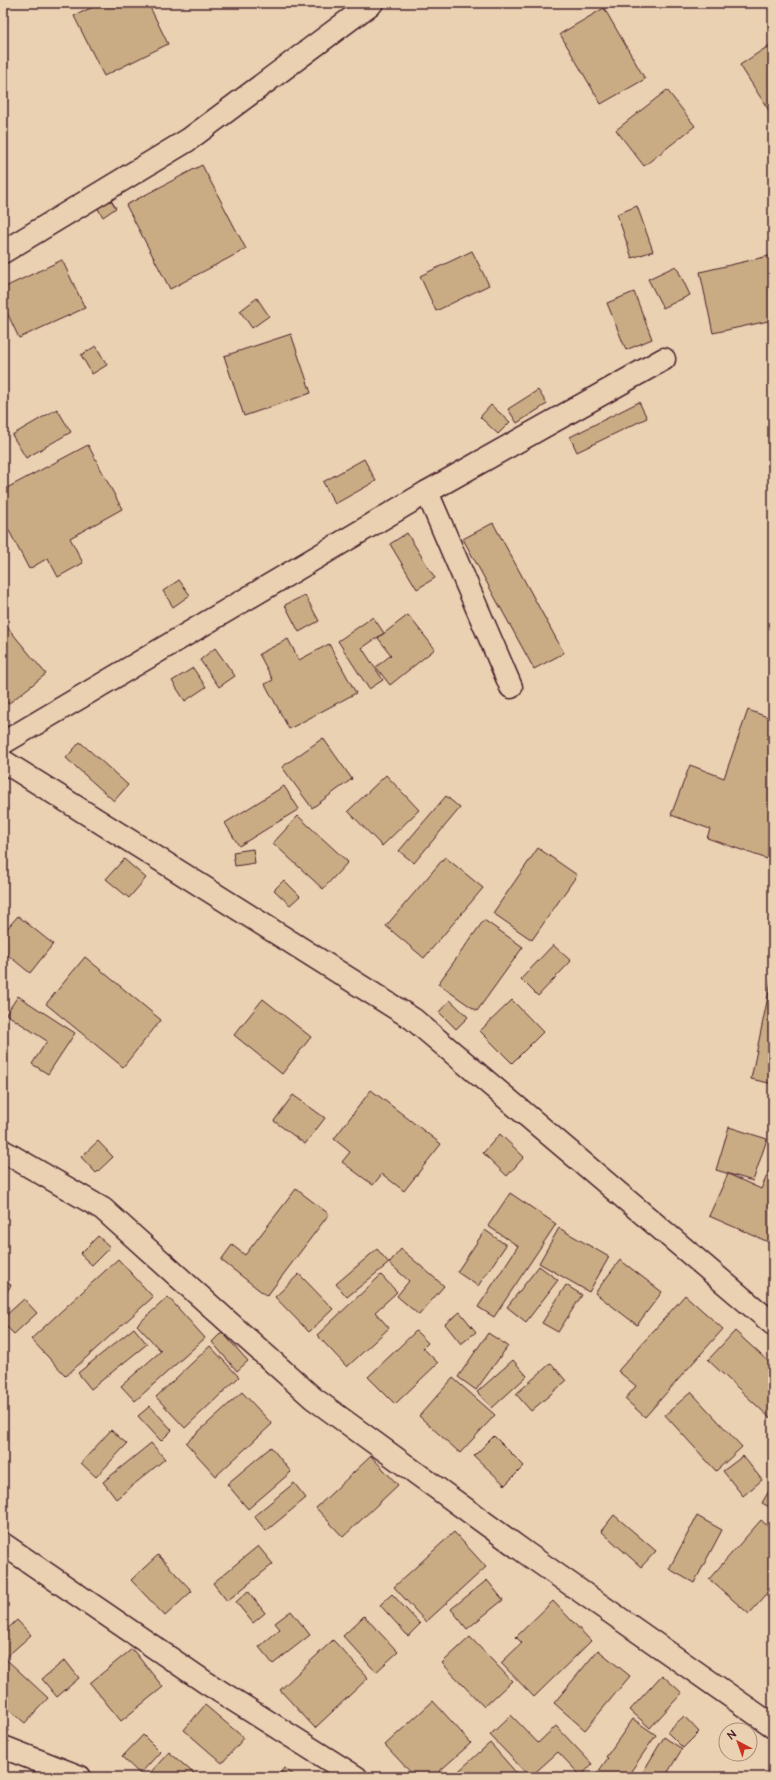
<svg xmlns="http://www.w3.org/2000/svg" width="776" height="1780" viewBox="0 0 776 1780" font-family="'Architects Daughter',sans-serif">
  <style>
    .building { fill: #caac84; stroke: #4a1f2b }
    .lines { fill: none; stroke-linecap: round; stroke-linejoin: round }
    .minor-casing { stroke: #4a1f2b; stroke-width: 25 }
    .minor { stroke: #e9d1b2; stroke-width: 22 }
  </style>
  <rect width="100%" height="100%" fill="#e9d1b2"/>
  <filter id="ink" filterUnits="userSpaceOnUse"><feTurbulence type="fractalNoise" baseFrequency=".025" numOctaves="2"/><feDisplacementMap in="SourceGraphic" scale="8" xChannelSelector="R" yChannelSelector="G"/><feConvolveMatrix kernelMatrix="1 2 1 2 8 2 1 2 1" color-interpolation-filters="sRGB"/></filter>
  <g filter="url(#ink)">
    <g class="building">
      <polygon points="101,3 148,3 168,44 104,76 74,16"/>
      <polygon points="604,8 645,79 601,104 560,34"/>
      <polygon points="773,43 773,117 740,65"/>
      <polygon points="667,90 695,126 644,166 616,130"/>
      <polygon points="202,165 246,249 170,289 126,205"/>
      <polygon points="105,191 116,208 103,217 92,199"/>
      <polygon points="637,206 653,251 632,258 617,214"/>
      <polygon points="472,251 489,285 436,311 420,276"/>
      <polygon points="773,255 773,320 713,333 700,272"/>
      <polygon points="62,260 85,308 19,338 3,304 3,288"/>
      <polygon points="676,266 690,295 663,308 648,279"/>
      <polygon points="634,292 652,339 626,350 607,303"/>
      <polygon points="257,298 269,316 252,328 240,311"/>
      <polygon points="291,334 311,393 244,416 224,356"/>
      <polygon points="96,346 107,365 92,374 81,355"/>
      <polygon points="538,390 547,404 517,423 508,409"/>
      <polygon points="639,402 647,418 577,452 570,437"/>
      <polygon points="491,405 510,422 498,434 480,417"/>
      <polygon points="57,409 71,432 26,458 12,435"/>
      <polygon points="88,445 122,509 70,538 83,563 58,577 48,558 29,569 3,519 3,490"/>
      <polygon points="364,459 376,481 335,504 323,482"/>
      <polygon points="493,523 564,653 534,669 463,539"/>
      <polygon points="407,533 435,578 417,589 390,544"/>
      <polygon points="179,580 190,595 173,607 163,591"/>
      <polygon points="305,595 319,621 299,632 285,605"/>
      <polygon points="408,615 435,649 390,685 376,667 391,655 378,638"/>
      <polygon points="373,617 384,633 362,648 383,680 369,689 338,641"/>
      <polygon points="3,622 46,674 8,704 3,698"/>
      <polygon points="288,639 299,660 329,644 356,693 289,729 265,684 273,680 259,654"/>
      <polygon points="215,648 235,676 219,687 200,660"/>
      <polygon points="193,668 206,687 185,701 172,681"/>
      <polygon points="748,710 773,719 773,861 707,838 710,829 671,815 690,765 724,778"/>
      <polygon points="323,738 352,779 312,808 282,767"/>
      <polygon points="80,742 128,785 114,801 66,758"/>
      <polygon points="386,775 419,810 382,846 348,811"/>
      <polygon points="284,786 299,809 239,846 225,823"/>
      <polygon points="446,796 460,808 414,863 399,851"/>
      <polygon points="298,816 348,862 323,889 273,843"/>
      <polygon points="538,848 577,875 532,940 493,913"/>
      <polygon points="253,849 255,863 235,866 233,852"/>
      <polygon points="445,857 483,888 424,958 386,926"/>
      <polygon points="124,859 146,878 129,898 106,879"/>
      <polygon points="284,880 300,896 290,905 274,890"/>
      <polygon points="18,916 53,944 30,973 3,951 3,933"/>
      <polygon points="484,920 523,947 477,1011 438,984"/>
      <polygon points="553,945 571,961 538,996 521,979"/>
      <polygon points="85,957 161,1020 123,1067 46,1004"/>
      <polygon points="773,972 773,1084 751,1079"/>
      <polygon points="18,996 75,1033 48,1074 32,1064 47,1041 6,1014"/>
      <polygon points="263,999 311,1037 282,1074 234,1035"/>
      <polygon points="450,1000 468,1017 456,1029 439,1012"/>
      <polygon points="512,1000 543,1032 512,1063 480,1031"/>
      <polygon points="371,1090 441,1144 404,1191 382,1174 373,1185 342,1162 350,1152 334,1139"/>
      <polygon points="293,1095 325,1118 305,1144 274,1121"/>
      <polygon points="729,1127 767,1139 753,1181 716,1170"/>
      <polygon points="500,1134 524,1157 507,1176 483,1153"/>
      <polygon points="98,1141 113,1157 96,1173 81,1157"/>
      <polygon points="773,1162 773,1244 709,1216 728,1174 761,1189"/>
      <polygon points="296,1189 329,1214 267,1296 221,1260 232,1245 245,1255"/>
      <polygon points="510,1193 556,1224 494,1317 478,1307 518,1246 488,1226"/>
      <polygon points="559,1228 609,1257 589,1292 539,1263"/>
      <polygon points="485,1230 506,1245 478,1286 457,1272"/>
      <polygon points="98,1236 110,1247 92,1265 80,1254"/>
      <polygon points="377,1249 389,1263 347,1297 336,1284"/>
      <polygon points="401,1249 444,1286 419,1315 397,1296 409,1281 389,1263"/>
      <polygon points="118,1259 153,1297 66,1376 31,1339"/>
      <polygon points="620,1260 662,1292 637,1325 595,1293"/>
      <polygon points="539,1266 558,1280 526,1322 507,1307"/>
      <polygon points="299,1274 333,1309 309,1332 275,1297"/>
      <polygon points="381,1275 397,1292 375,1312 389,1328 347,1367 317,1335"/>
      <polygon points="3,1280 11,1285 3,1298"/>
      <polygon points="566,1285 582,1295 558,1332 542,1323"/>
      <polygon points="685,1295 723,1329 645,1417 625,1399 636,1386 618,1371"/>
      <polygon points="168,1297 205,1338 135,1401 121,1386 161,1351 137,1325"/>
      <polygon points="24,1299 37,1313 14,1334 3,1323 3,1318"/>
      <polygon points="460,1312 476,1332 461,1344 445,1324"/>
      <polygon points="134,1328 147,1344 91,1389 78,1373"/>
      <polygon points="416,1331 428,1343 423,1348 438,1363 395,1404 368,1377"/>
      <polygon points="735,1331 773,1366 773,1414 770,1418 708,1360"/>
      <polygon points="222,1332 248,1361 237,1371 212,1342"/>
      <polygon points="488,1333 508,1346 476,1390 458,1377"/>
      <polygon points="210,1346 239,1377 185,1428 156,1397"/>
      <polygon points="513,1360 527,1376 492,1408 477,1392"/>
      <polygon points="551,1363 566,1381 531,1411 516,1394"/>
      <polygon points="453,1378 495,1415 460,1453 419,1416"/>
      <polygon points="242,1392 272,1424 216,1476 186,1443"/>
      <polygon points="691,1392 742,1447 716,1471 665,1415"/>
      <polygon points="150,1406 172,1430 161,1441 138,1416"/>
      <polygon points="111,1430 127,1444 96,1477 81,1463"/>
      <polygon points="494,1436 524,1466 505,1485 474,1456"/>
      <polygon points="151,1443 165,1459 116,1499 103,1482"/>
      <polygon points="271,1447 291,1472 248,1509 227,1484"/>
      <polygon points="371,1456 398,1485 343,1537 316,1508"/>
      <polygon points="743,1456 762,1480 743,1496 723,1471"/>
      <polygon points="294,1483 306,1498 266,1531 254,1516"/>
      <polygon points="773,1484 773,1509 762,1503"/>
      <polygon points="614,1515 656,1551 641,1567 601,1531"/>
      <polygon points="697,1516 722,1530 694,1583 669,1569"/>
      <polygon points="761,1520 773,1531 773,1587 749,1614 709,1579"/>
      <polygon points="454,1532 486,1567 426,1622 394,1587"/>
      <polygon points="258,1546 273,1564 227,1601 213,1583"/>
      <polygon points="158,1555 192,1591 165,1616 131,1580"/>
      <polygon points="487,1580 503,1600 467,1629 451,1609"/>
      <polygon points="248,1591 265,1613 253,1623 236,1602"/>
      <polygon points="392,1594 420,1624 408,1636 380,1605"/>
      <polygon points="553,1601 591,1641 534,1697 501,1663 522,1643 516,1637"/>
      <polygon points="291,1611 310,1635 273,1664 259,1647 280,1629 275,1623"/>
      <polygon points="364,1616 398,1652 376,1672 343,1636"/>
      <polygon points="17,1620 31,1635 3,1660 3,1633"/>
      <polygon points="470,1637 512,1681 484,1707 442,1663"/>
      <polygon points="333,1640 368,1678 315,1728 280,1690"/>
      <polygon points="132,1649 163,1687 121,1721 90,1683"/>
      <polygon points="598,1650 630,1676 585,1730 554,1703"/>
      <polygon points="7,1660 48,1698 25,1723 5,1706 3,1709 3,1665"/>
      <polygon points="65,1660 79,1678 57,1697 42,1679"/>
      <polygon points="662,1675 682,1693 650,1728 630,1710"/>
      <polygon points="433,1701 471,1743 433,1777 415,1777 385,1745"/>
      <polygon points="205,1705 244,1738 222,1763 184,1730"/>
      <polygon points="511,1715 538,1743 556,1726 592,1764 581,1776 558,1752 530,1777 490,1735"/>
      <polygon points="684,1716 699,1732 683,1748 667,1732"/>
      <polygon points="633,1719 656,1735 627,1777 600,1777 596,1775 608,1758 606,1757"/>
      <polygon points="143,1735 160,1752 140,1774 122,1757"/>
      <polygon points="664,1737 682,1749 665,1777 640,1777"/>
      <polygon points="490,1743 520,1777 452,1777"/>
      <polygon points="169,1752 198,1777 154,1777 150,1773"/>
      <polygon points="284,1768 297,1777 277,1777"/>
    </g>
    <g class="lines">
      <g class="minor-casing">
        <g id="minor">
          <polyline points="3,252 188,140 372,3"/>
          <polyline points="427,492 511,687"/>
          <polyline points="3,743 427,492 664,359"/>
          <polyline points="3,761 413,1019 773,1324"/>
          <polyline points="3,1151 103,1209 313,1398 526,1553 773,1726"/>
          <polyline points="3,1544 205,1682 356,1777"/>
          <polyline points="3,1747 80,1777"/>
        </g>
      </g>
      <use href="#minor" class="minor"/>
    </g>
  </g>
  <rect width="776" height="1780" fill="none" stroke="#e9d1b2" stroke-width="16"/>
  <rect x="8" y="8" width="760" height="1764" fill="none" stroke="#4a1f2b" stroke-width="1.5" filter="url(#ink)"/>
  <g transform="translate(738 1742) rotate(319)"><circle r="19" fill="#e9d1b2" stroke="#a98a7c"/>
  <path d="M0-3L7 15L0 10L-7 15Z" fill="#c8321e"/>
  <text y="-6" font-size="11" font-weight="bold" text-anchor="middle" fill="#4a1f2b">N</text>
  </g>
</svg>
